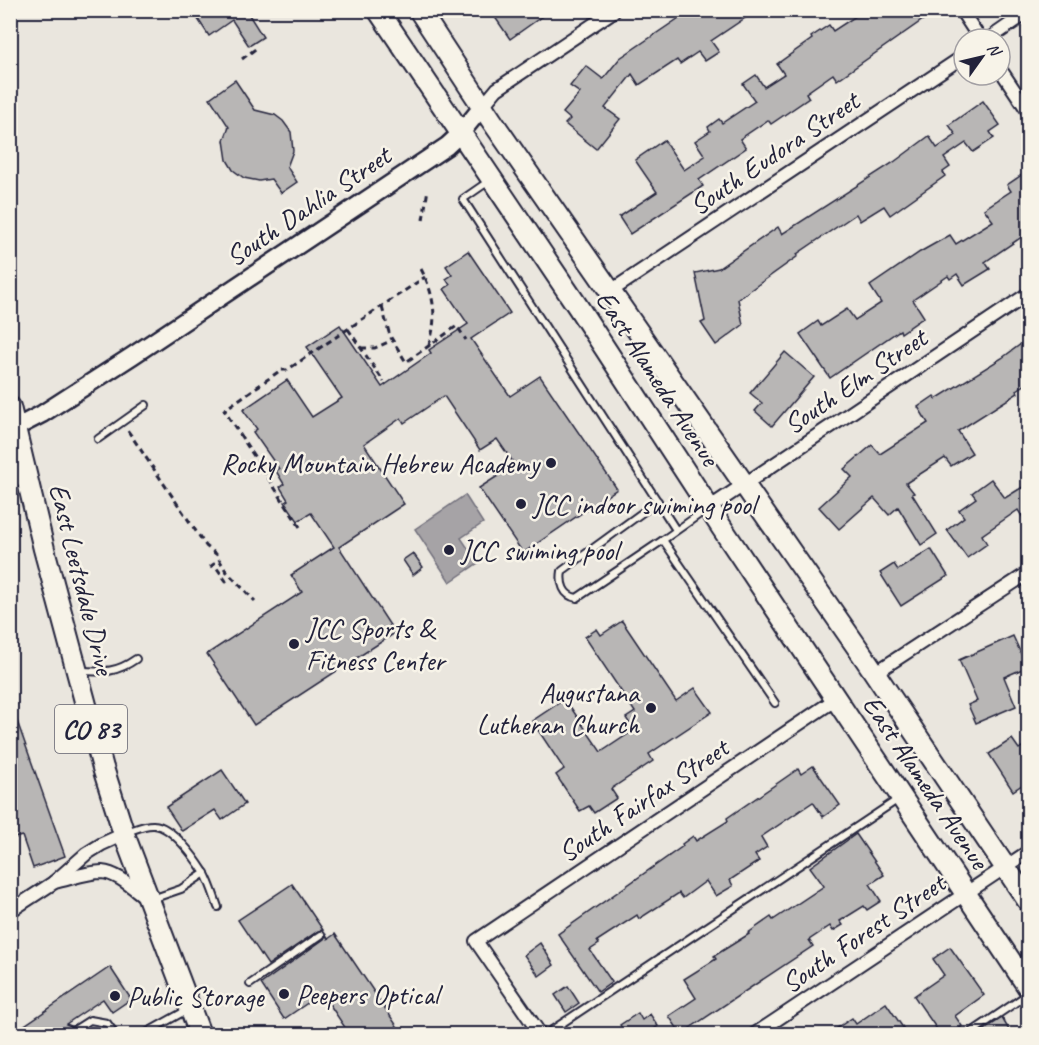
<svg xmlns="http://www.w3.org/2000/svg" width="1039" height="1045" viewBox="0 0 1039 1045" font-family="Caveat,sans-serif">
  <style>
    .water { fill: #a6a3a6; stroke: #716f7b; stroke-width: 1.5 }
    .building { fill: #b8b6b5; stroke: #22223b; stroke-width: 1.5 }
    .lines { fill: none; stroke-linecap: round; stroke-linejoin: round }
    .service-casing { stroke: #22223b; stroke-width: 10 }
    .minor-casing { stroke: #22223b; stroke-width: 16 }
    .tertiary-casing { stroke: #22223b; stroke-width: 21 }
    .primary-casing { stroke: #22223b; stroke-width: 24 }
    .path { stroke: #22223b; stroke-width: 3; stroke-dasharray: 6 4.5; stroke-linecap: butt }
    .service { stroke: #f7f3e8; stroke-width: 6 }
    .minor { stroke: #f7f3e8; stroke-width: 12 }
    .tertiary { stroke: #f7f3e8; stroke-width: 16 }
    .primary { stroke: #f7f3e8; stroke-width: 20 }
    .poi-dot { fill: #22223b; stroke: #f7f3e8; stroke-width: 2 }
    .labels { text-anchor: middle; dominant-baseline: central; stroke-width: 5; stroke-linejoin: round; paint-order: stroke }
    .shield { fill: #f7f3e8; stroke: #62616f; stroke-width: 1.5 }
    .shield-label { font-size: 27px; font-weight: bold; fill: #22223b }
    .street-label { font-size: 28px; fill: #22223b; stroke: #f7f3e8 }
    .poi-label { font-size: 28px; fill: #22223b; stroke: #f7f3e8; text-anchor: start }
  </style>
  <rect width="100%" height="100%" fill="#eae6de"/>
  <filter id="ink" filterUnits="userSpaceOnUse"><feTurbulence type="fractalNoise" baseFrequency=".0167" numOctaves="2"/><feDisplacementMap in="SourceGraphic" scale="12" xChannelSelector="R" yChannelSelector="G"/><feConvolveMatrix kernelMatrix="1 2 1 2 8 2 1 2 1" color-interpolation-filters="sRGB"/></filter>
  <g filter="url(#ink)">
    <polygon class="water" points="465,495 483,523 461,538 478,563 450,582 415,529"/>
    <g class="building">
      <polygon points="192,10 246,10 263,37 249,46 232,20 209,36"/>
      <polygon points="490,10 551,10 510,39"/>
      <polygon points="691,10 757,10 711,41 719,52 705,61 698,52 680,64 677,60 639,85 632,74 605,108 620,119 596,149 565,124 570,119 563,113 580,93 570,86 586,66 603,79 620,58"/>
      <polygon points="865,10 937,10 837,80 833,74 806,93 809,98 771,124 768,120 740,139 746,148 699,180 703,186 630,234 619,217 657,192 635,160 664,140 684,170 705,156 695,141 710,131 708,127 719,119 722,123 755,101 743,84 756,75 764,87 784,74 777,64 812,39 811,37 829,25 833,31"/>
      <polygon points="235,80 255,110 275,115 283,121 291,132 293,151 287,167 297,182 281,193 271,179 259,181 244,178 233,170 227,160 224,140 229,127 210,98"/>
      <polygon points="983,101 1000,125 990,132 994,138 973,152 966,143 944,158 950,167 943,172 945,176 890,215 884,206 860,221 856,214 797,254 798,256 738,299 743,325 716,345 701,323 705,321 695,273 719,268 778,227 782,234 894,162 929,136 937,148 956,135 949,125"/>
      <polygon points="1029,170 1029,232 985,262 990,269 964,285 957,274 950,279 948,276 913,300 924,317 901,333 900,330 830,378 800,334 818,321 821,326 847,309 855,320 881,303 870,286 920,252 950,235 956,244 993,221 984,209 1011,191 1007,185"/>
      <polygon points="468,251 510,313 471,339 510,396 540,376 617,489 523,553 479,488 515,465 497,439 480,450 444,396 404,423 401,418 364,444 404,504 339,547 395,633 254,725 207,654 302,592 291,575 334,547 311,513 298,521 285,502 288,500 280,487 284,484 276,471 279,469 253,432 257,429 243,410 287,380 312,417 342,398 307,347 340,325 382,387 431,353 429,350 468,324 444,289 450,285 446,279 452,275 446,266"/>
      <polygon points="1029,338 1029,382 1017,390 1018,393 958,431 972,453 951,466 945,458 906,483 914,493 912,494 937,534 921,545 898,507 889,515 874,498 839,529 819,507 852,477 844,469 872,445 880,454 928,423 918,407 934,396 936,399 1002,358"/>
      <polygon points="785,352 814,377 772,426 755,411 762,403 750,393"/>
      <polygon points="991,479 1005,498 1029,483 1029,527 1018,510 982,535 987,544 967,558 947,530 964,517 959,510 976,498 972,493"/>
      <polygon points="931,549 948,576 901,606 880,573 894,564 898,570"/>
      <polygon points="413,553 423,567 413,575 403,560"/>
      <polygon points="622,621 676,701 695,688 712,712 649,754 653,761 611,789 617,798 594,813 589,806 580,811 556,775 564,769 532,721 565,699 601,752 634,730 626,718 635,712 585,637 597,629 601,635"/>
      <polygon points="1013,636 1027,667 1004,677 1016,706 976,723 968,705 977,701 959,660"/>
      <polygon points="10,707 12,707 65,856 33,868 22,836 14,838 10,829"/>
      <polygon points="1012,739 1019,749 1029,742 1029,780 1013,791 989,754"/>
      <polygon points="813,766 840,805 823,817 813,802 761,837 767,847 755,855 759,861 730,880 733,886 716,896 706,881 683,898 679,893 639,919 637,915 597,941 599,944 590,950 612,982 598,992 558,934 683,846 682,844 693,836 696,841 728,821 727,818 798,769 801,774"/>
      <polygon points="222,770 245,804 222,820 215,810 182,831 166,807"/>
      <polygon points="856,834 884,875 870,884 881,901 867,910 864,906 840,921 843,925 833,931 830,926 809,940 813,946 681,1034 669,1016 696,998 684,979 716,959 714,956 749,934 748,933 771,917 773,920 824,886 810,867"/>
      <polygon points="292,884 323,930 318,931 268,965 238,920"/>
      <polygon points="335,934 403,1035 350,1035 330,1005 312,1000 284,1019 261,984 324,939 326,935 328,939"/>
      <polygon points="540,943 554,965 539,976 524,955"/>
      <polygon points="950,947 984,995 955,1016 962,1026 951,1035 941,1035 914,996 944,975 933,959"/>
      <polygon points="110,967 131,999 112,1012 103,999 66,1024 71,1026 65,1030 63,1035 10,1035"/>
      <polygon points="568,986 579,1003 566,1012 555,995"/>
      <polygon points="886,1003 908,1035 827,1035 852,1018 856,1024"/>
      <polygon points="638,1013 642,1020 650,1014 658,1026 646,1035 626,1035 620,1025"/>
      <polygon points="1002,1018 1012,1035 978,1035 993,1024"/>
    </g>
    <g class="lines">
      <g class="service-casing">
        <g id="service">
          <polyline points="489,181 463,199 676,530"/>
          <polyline points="98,439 146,405"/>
          <polyline points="10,479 25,482"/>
          <path d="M658,501L562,571C560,583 563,596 577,598L663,540"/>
          <polyline points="707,509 663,540 775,703"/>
          <path d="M80,671C104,672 116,673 136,659"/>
          <path d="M127,832C136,829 145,824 154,825C172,826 195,858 204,872C210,882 214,896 218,907"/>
          <polyline points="152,899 181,889 205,873"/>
          <polyline points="250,984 321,935"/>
          <polyline points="68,1034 90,1020 107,1023 115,1034"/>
          <polyline points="144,1034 187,1010"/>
          <polyline points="546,1034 900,798"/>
          <polyline points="969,1034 1028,994"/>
        </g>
      </g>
      <g class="minor-casing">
        <g id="minor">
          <polyline points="961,10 980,39"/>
          <polyline points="989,39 1028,12"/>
          <polyline points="1000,69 1028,111"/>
          <polyline points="482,107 497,89 615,10"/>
          <polyline points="611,291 964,56"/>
          <polyline points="709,508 1028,294"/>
          <polyline points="875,673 1028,573"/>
          <path d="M54,882C69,879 87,872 102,872C118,873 135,890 148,899"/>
          <polyline points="10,911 53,883 86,854 102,844 124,834"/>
          <polyline points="540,1034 476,941 836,699"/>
          <polyline points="755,1034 1028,852"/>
        </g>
      </g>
      <g class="tertiary-casing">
        <polyline id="tertiary" points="15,428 42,414 132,356 447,146 461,133 482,107"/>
      </g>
      <g class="primary-casing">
        <g id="primary">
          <polyline points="378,10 578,307 722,528 1028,987"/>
          <polyline points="419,10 492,121 866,660 1028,901"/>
          <polyline points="10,407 44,549 103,768 124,834 200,1034"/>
        </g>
      </g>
      <g class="path">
        <polyline points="242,59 258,47"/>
        <polyline points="423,220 428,189"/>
        <path d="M421,269C434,294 438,317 429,345"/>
        <polyline points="382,307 390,336 406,362 457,326 466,340"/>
        <polyline points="348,329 384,382"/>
        <polyline points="361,348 375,348 393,340"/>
        <polyline points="128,431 206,546 216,554 226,571 255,601"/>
        <polyline points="300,527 224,410 281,370 287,370 425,277"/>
        <polyline points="210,567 214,564 226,581 232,577"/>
      </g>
      <use href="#service" class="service"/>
      <use href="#minor" class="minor"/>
      <use href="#tertiary" class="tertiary"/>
      <use href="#primary" class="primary"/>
    </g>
  </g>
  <g class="poi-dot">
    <circle cx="551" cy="463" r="6"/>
    <circle cx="521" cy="504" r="6"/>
    <circle cx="449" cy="550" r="6"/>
    <circle cx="294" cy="644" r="6"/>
    <circle cx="651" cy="708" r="6"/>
    <circle cx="284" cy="994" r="6"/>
    <circle cx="115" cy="996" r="6"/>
  </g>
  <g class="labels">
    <rect class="shield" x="55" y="705" width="72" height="48" rx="4.5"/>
    <g class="shield-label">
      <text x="91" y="729">CO 83</text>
    </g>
    <g class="street-label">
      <text transform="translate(774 153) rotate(-34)">South Eudora Street</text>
      <text transform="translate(308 206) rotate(-34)">South Dahlia Street</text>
      <text transform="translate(658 378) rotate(57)">East Alameda Avenue</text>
      <text transform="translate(855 381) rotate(-34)">South Elm Street</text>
      <text transform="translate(82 579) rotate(76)">East Leetsdale Drive</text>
      <text transform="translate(926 782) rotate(56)">East Alameda Avenue</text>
      <text transform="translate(643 800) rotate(-34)">South Fairfax Street</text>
      <text transform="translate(863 933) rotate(-34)">South Forest Street</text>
    </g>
    <g class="poi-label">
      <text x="539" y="463" text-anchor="end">Rocky Mountain Hebrew Academy</text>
      <text x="533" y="504">JCC indoor swiming pool</text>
      <text x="461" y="550">JCC swiming pool</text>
      <text x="306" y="628">JCC Sports &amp;<tspan x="306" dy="32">Fitness Center</tspan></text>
      <text x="639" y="692" text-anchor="end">Augustana<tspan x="639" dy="32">Lutheran Church</tspan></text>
      <text x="296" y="994">Peepers Optical</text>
      <text x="127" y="996">Public Storage</text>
    </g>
  </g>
  <rect width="1039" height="1045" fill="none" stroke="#f7f3e8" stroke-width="36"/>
  <rect x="18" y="18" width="1003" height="1009" fill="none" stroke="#22223b" stroke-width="2" filter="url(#ink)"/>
  <g transform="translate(982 57) rotate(56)"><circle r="28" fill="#f7f3e8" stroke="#a29fa3" stroke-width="1.5"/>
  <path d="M0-4.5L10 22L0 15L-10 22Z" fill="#22223b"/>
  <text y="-9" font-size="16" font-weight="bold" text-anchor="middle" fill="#22223b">N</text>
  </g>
</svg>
